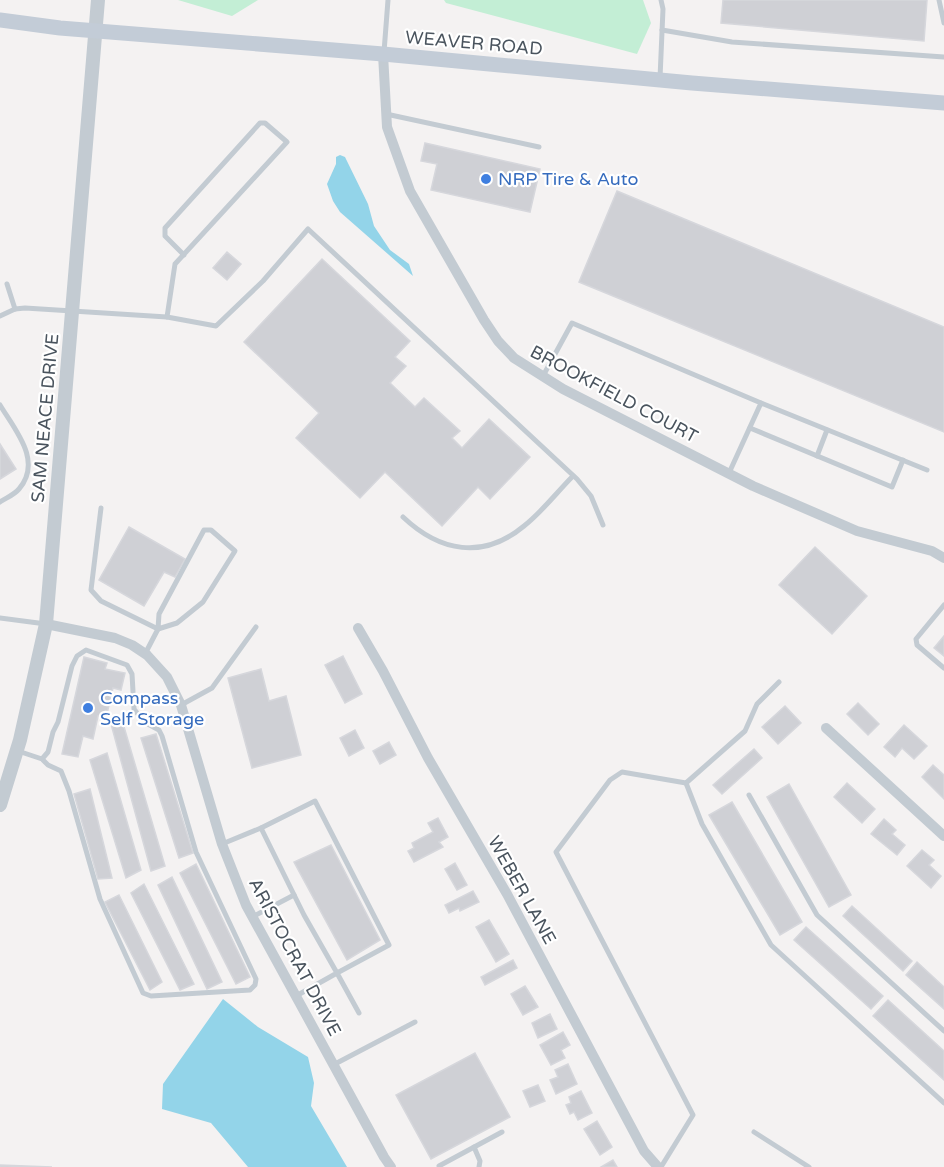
<svg xmlns="http://www.w3.org/2000/svg" width="944" height="1167" viewBox="0 0 944 1167" font-family="'Varela Round',sans-serif">
  <style>
    .green { fill: #c3eed5 }
    .water { fill: #93d4e9 }
    .building { fill: #cfd0d5; stroke: #d6d7dc; stroke-width: 1.5 }
    .lines { fill: none; stroke-linecap: round; stroke-linejoin: round }
    .service { stroke: #c3cbd2; stroke-width: 5 }
    .minor { stroke: #c3cbd2; stroke-width: 10 }
    .tertiary { stroke: #c3cbd2; stroke-width: 14 }
    .secondary { stroke: #c3ccd7; stroke-width: 15 }
    .shop-dot { fill: #3f7fe0; stroke: #fff; stroke-width: 2 }
    .labels { text-anchor: middle; dominant-baseline: central; stroke-width: 4.5; stroke-linejoin: round; paint-order: stroke }
    .street-label { font-size: 18px; fill: #4a545e; stroke: #fff }
    .shop-label { font-size: 18px; fill: #366cbe; stroke: #fff; text-anchor: start }
  </style>
  <rect width="100%" height="100%" fill="#f4f2f2"/>
  <g class="green">
    <polygon points="178,0 258,0 232,16"/>
    <polygon points="444,0 643,0 651,23 637,54 446,3"/>
  </g>
  <g class="water">
    <polygon points="340,155 345,157 368,204 374,226 390,250 409,264 413,276 340,212 333,201 327,184 336,164 336,157"/>
    <polygon points="223,999 258,1027 308,1057 314,1083 311,1106 347,1167 248,1167 211,1123 162,1109 163,1084"/>
  </g>
  <g class="building">
    <polygon points="723,0 927,0 924,41 721,23"/>
    <polygon points="425,143 540,169 530,212 431,190 437,164 421,161"/>
    <polygon points="617,191 944,327 944,432 579,282"/>
    <polygon points="227,252 241,264 227,280 213,268"/>
    <polygon points="322,259 410,341 395,357 406,366 390,383 415,407 424,398 460,431 452,438 462,448 489,419 530,457 490,499 478,487 442,526 385,472 360,498 296,438 319,413 244,342"/>
    <polygon points="0,444 16,469 0,479"/>
    <polygon points="129,527 185,559 175,577 164,572 144,606 99,580"/>
    <polygon points="815,547 867,596 832,634 779,585"/>
    <polygon points="944,636 944,656 934,648"/>
    <polygon points="343,656 362,694 345,703 325,665"/>
    <polygon points="84,657 107,663 105,669 125,673 121,690 113,688 106,718 98,716 93,739 83,736 78,757 62,754"/>
    <polygon points="261,669 269,701 286,696 301,755 252,768 228,678"/>
    <polygon points="858,703 879,724 868,735 847,714"/>
    <polygon points="785,706 801,723 778,744 762,727"/>
    <polygon points="122,720 165,866 151,871 111,724"/>
    <polygon points="904,725 927,746 914,759 902,748 895,757 884,747"/>
    <polygon points="355,730 364,748 349,756 340,738"/>
    <polygon points="156,734 193,853 179,858 141,738"/>
    <polygon points="389,742 396,755 380,764 373,751"/>
    <polygon points="754,749 762,758 722,794 713,785"/>
    <polygon points="107,753 141,870 126,878 90,760"/>
    <polygon points="933,765 944,775 944,799 922,777"/>
    <polygon points="847,783 875,809 862,823 834,797"/>
    <polygon points="789,784 851,895 829,907 767,797"/>
    <polygon points="90,789 112,878 98,879 74,794"/>
    <polygon points="732,802 802,922 780,935 709,815"/>
    <polygon points="438,818 448,837 439,842 443,847 414,862 408,851 414,848 412,843 433,832 428,823"/>
    <polygon points="884,819 896,830 892,834 905,845 897,855 871,834"/>
    <polygon points="331,845 380,940 347,960 294,862"/>
    <polygon points="922,850 934,860 929,865 941,876 931,888 907,866"/>
    <polygon points="455,863 467,885 457,890 445,869"/>
    <polygon points="196,864 250,977 236,984 180,873"/>
    <polygon points="172,877 222,982 207,989 158,885"/>
    <polygon points="144,884 194,984 180,990 131,893"/>
    <polygon points="473,891 479,902 460,911 459,908 449,913 445,905"/>
    <polygon points="119,895 162,982 150,990 105,902"/>
    <polygon points="852,906 912,961 903,971 843,916"/>
    <polygon points="489,920 509,954 496,962 476,927"/>
    <polygon points="806,927 883,996 871,1009 794,940"/>
    <polygon points="513,960 517,968 485,985 481,977"/>
    <polygon points="917,962 944,987 944,1009 906,975"/>
    <polygon points="525,986 538,1007 523,1015 511,994"/>
    <polygon points="888,1000 944,1051 944,1080 873,1016"/>
    <polygon points="550,1014 557,1029 538,1038 532,1023"/>
    <polygon points="563,1032 570,1045 561,1050 565,1058 551,1065 540,1045"/>
    <polygon points="475,1053 510,1117 431,1159 396,1095"/>
    <polygon points="568,1064 577,1084 556,1094 550,1080 558,1077 555,1070"/>
    <polygon points="538,1085 545,1101 530,1107 523,1091"/>
    <polygon points="581,1091 592,1113 578,1120 574,1112 570,1114 566,1105 571,1103 569,1097"/>
    <polygon points="597,1121 612,1147 600,1155 584,1129"/>
    <polygon points="613,1160 617,1167 601,1167"/>
    <polygon points="0,1165 52,1167 0,1167"/>
  </g>
  <g class="lines">
    <g class="service">
      <polyline points="939,0 944,23"/>
      <polyline points="662,30 732,42 944,57"/>
      <polyline points="384,52 388,0"/>
      <polyline points="660,78 663,9 661,0"/>
      <polyline points="386,114 539,147"/>
      <polyline points="7,284 15,309"/>
      <polyline points="0,316 15,309 25,308 167,317 175,264 287,142 265,123 260,123 165,228 165,236 184,255"/>
      <polyline points="167,317 216,326 263,281 308,229 577,479 591,496 603,525"/>
      <polyline points="543,376 572,323 761,403 729,473"/>
      <polyline points="761,403 927,470"/>
      <path d="M0,405C15,430 43,461 19,489C14,495 6,498 0,502"/>
      <polyline points="750,428 892,487 903,460"/>
      <polyline points="817,456 827,430"/>
      <polyline points="101,508 91,590 101,601 158,629 145,654"/>
      <path d="M403,517C440,552 483,560 524,526C542,512 557,492 573,476"/>
      <polygon points="204,530 211,530 235,551 203,602 177,623 158,629 159,614"/>
      <polyline points="944,605 916,639 917,645 944,668"/>
      <polyline points="0,618 46,624"/>
      <polyline points="181,705 212,688 256,627"/>
      <polyline points="18,751 42,759 48,752 53,732 58,722 72,666 77,656 86,650 127,665 132,674 134,709 144,722 159,730 162,736 196,852 256,979 255,985 250,990 151,996 143,993 100,899 69,791 61,771 48,765 42,759"/>
      <polyline points="686,783 702,824 771,945 944,1103"/>
      <polyline points="749,795 817,915 944,1031"/>
      <polyline points="261,828 315,801 389,945 337,973 359,1013"/>
      <polyline points="222,844 261,828 304,915 337,973 296,996"/>
      <polyline points="252,917 294,895"/>
      <polyline points="333,1065 415,1022"/>
      <polyline points="754,1132 809,1167"/>
      <polyline points="474,1147 480,1161 479,1167"/>
      <polyline points="439,1166 502,1132"/>
      <polyline points="661,1167 693,1115 556,852 610,780 622,772 686,783 745,731 757,704 779,682"/>
    </g>
    <g class="minor">
      <polyline points="383,54 387,127 410,191 484,320 498,341 514,358 563,389 753,486 857,531 932,551 944,558"/>
      <polyline points="46,624 115,638 132,645 147,655 167,677 181,705 222,844 246,905 384,1157 391,1167"/>
      <polyline points="358,628 383,671 428,758 507,894 644,1151 658,1167"/>
      <polyline points="826,728 944,836"/>
    </g>
    <polyline class="tertiary" points="0,805 20,740 46,624 98,0"/>
    <polyline class="secondary" points="0,20 60,28 383,54 692,83 944,103"/>
  </g>
  <g class="shop-dot">
    <circle cx="486" cy="179" r="6"/>
    <circle cx="88" cy="708" r="6"/>
  </g>
  <g class="labels">
    <g class="street-label">
      <text transform="translate(474 43) rotate(5)">WEAVER ROAD</text>
      <text transform="translate(614 394) rotate(28)">BROOKFIELD COURT</text>
      <text transform="translate(45 418) rotate(-85)">SAM NEACE DRIVE</text>
      <text transform="translate(522 890) rotate(61)">WEBER LANE</text>
      <text transform="translate(295 957) rotate(62)">ARISTOCRAT DRIVE</text>
    </g>
    <g class="shop-label">
      <text x="498" y="179">NRP Tire &amp; Auto</text>
      <text x="100" y="698">Compass<tspan x="100" dy="21">Self Storage</tspan></text>
    </g>
  </g>
</svg>
